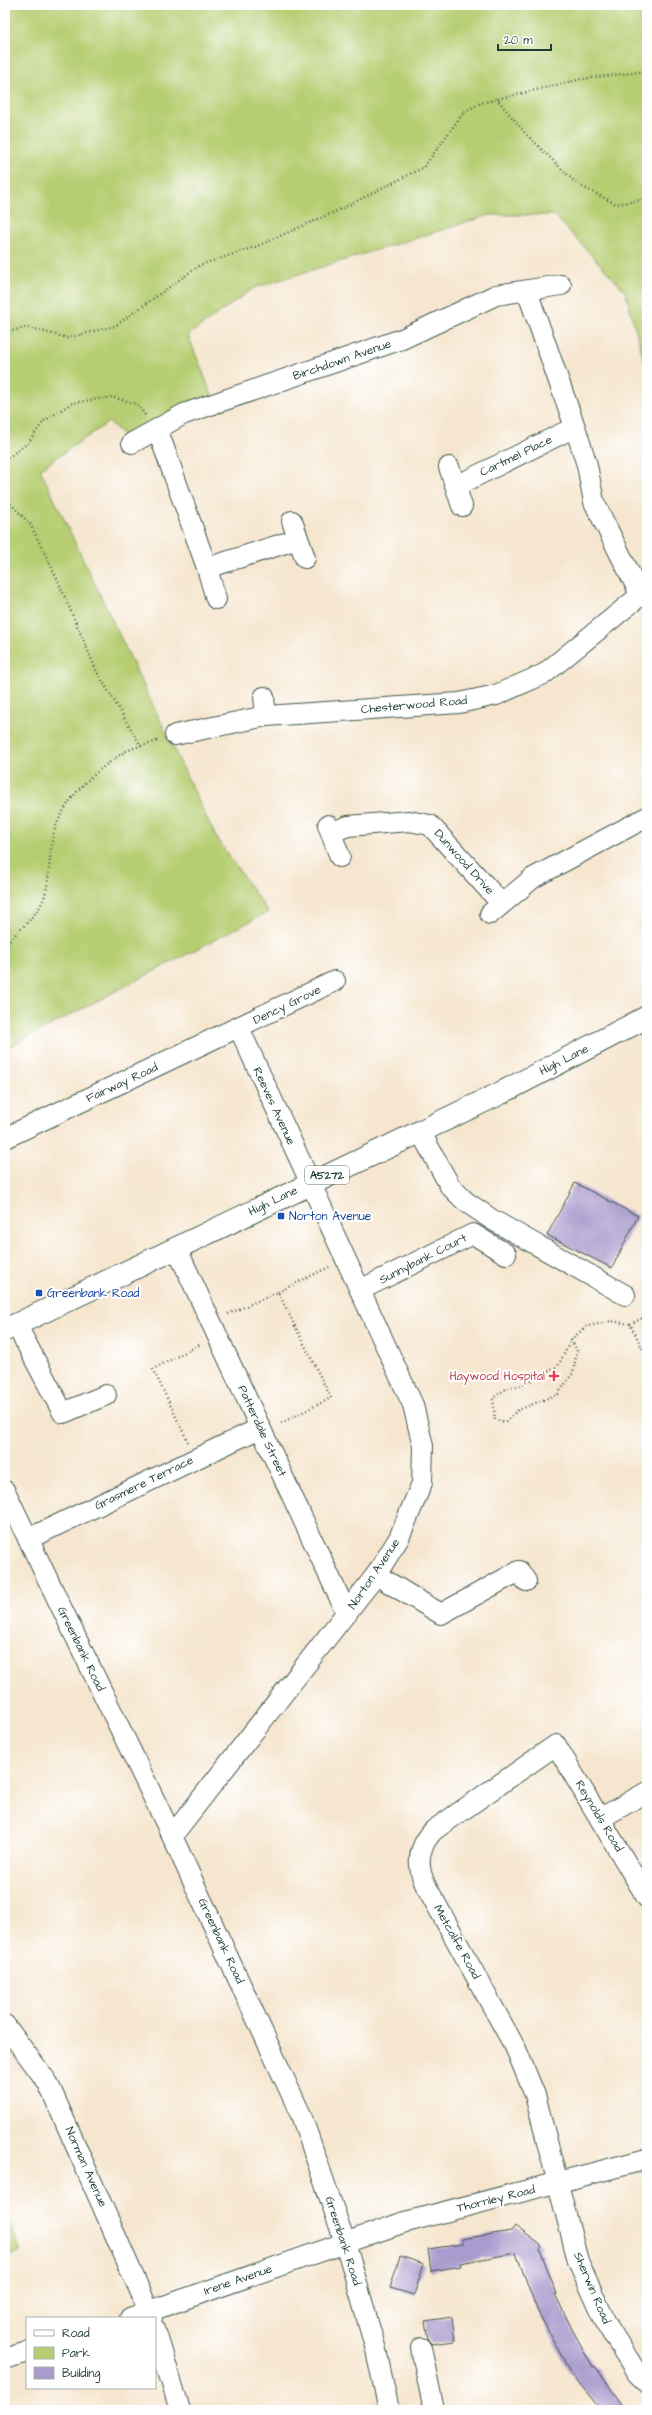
<svg xmlns="http://www.w3.org/2000/svg" width="652" height="2415" viewBox="0 0 652 2415" font-family="'Architects Daughter',sans-serif">
  <style>
    .green { fill: #b6cd71; stroke: #6a8552 }
    .building { fill: #aa9bce }
    .lines { fill: none; stroke-linecap: round; stroke-linejoin: round }
    .minor-casing { stroke: #3f564b; stroke-width: 22 }
    .major-casing { stroke: #3f564b; stroke-width: 24 }
    .path { stroke: #3f564b; stroke-width: 2.5; stroke-dasharray: 1 3; stroke-linecap: butt }
    .minor { stroke: #fff; stroke-width: 20 }
    .major { stroke: #fff; stroke-width: 22 }
    .transit-dot { fill: #1a4fb4; stroke: #fff; stroke-width: 1.5 }
    .health-dot { fill: #e0444e; stroke: #fff; stroke-width: 1.5 }
    .labels { text-anchor: middle; dominant-baseline: central; stroke-width: 4; stroke-linejoin: round; paint-order: stroke }
    .shield { fill: #fff; stroke: #627771; stroke-width: 1 }
    .shield-label { font-size: 11px; font-weight: bold; fill: #1f3d34 }
    .street-label { font-size: 12px; fill: #1f3d34; stroke: #fff }
    .transit-label { font-size: 12px; fill: #164399; stroke: #fff; text-anchor: start }
    .health-label { font-size: 12px; fill: #be3a42; stroke: #fff; text-anchor: end }
  </style>
  <rect width="100%" height="100%" fill="#fff"/>
  <filter id="ink" filterUnits="userSpaceOnUse"><feTurbulence type="fractalNoise" baseFrequency=".025" numOctaves="2"/><feDisplacementMap in="SourceGraphic" scale="8" xChannelSelector="R" yChannelSelector="G"/><feConvolveMatrix kernelMatrix="1 2 1 2 8 2 1 2 1" color-interpolation-filters="sRGB"/></filter>
  <filter id="wash" filterUnits="userSpaceOnUse"><feTurbulence type="fractalNoise" baseFrequency=".012" numOctaves="4" result="noise"/><feDisplacementMap in="SourceGraphic" scale="16" xChannelSelector="R" yChannelSelector="G"/><feGaussianBlur stdDeviation="0.9" result="paint"/><feColorMatrix in="noise" values="0 0 0 0 0 0 0 0 0 0 0 0 0 0 0 0 0 1.4 0 .05"/><feComposite in="paint" operator="in"/></filter>
  <g filter="url(#wash)">
    <rect width="100%" height="100%" fill="#f6e6cf"/>
    <g class="green">
      <polygon points="5,5 647,5 647,371 625,291 554,215 490,215 254,288 188,335 215,403 132,443 109,422 40,469 217,839 268,912 5,1049"/>
      <polygon points="5,2213 21,2251 5,2256"/>
    </g>
    <g id="blocks">
      <g class="building">
        <polygon points="575,1183 638,1216 612,1268 547,1235"/>
        <polygon points="515,2226 542,2246 540,2250 557,2294 555,2294 572,2329 593,2367 595,2366 626,2410 601,2410 570,2372 537,2310 516,2253 460,2263 461,2266 431,2271 428,2249 463,2244 462,2239 511,2231"/>
        <polygon points="400,2256 424,2264 414,2295 390,2288"/>
        <polygon points="452,2317 455,2341 432,2344 428,2340 425,2321"/>
      </g>
    </g>
  </g>
  <g filter="url(#ink)">
    <use href="#blocks" fill-opacity="0" stroke="#3f564b" stroke-width="1"/>
    <g class="lines">
      <g class="minor-casing">
        <g id="minor">
          <polyline points="527,291 575,427 587,465 594,502 640,594"/>
          <polyline points="158,431 207,568 216,599"/>
          <polyline points="132,443 184,414 402,339 496,295 561,285"/>
          <polyline points="449,467 462,506"/>
          <polyline points="456,486 575,427"/>
          <polyline points="292,521 305,558"/>
          <polyline points="207,568 298,539"/>
          <polyline points="264,697 266,716"/>
          <polyline points="175,735 266,716 459,703 496,695 544,674 647,590"/>
          <polyline points="328,825 340,857"/>
          <polyline points="332,832 348,826 409,821 430,825 501,903"/>
          <polyline points="490,914 533,878 647,817"/>
          <polyline points="420,1131 450,1186 465,1201 491,1219 625,1295"/>
          <polyline points="5,1138 335,981"/>
          <polyline points="177,1249 347,1614"/>
          <polyline points="360,1290 473,1234 506,1254"/>
          <polyline points="16,1324 63,1413 106,1395"/>
          <polyline points="5,1491 172,1836 301,2115 345,2242 376,2350 389,2410"/>
          <polyline points="28,1539 260,1428"/>
          <polyline points="376,1575 441,1614 519,1571 526,1581"/>
          <polyline points="601,1818 647,1792"/>
          <polyline points="172,1836 376,1575 399,1538 422,1483 423,1446 413,1405 239,1028"/>
          <path d="M647,1898L556,1745L434,1830C418,1847 416,1864 425,1884L516,2049L535,2095L578,2261L607,2325L637,2373L647,2383"/>
          <polyline points="5,2025 48,2083 152,2318"/>
          <polyline points="130,2318 402,2223 647,2159"/>
          <polyline points="155,2329 180,2410"/>
          <polyline points="421,2348 434,2410"/>
          <polyline points="5,2359 27,2352"/>
        </g>
      </g>
      <g class="major-casing">
        <polyline id="major" points="5,1330 501,1093 647,1017"/>
      </g>
      <g class="path">
        <polyline points="496,98 526,134 577,184 616,204 647,199"/>
        <polyline points="5,333 27,327 67,338 115,326 200,265 255,247 341,209 424,167 464,112 481,103 582,79 647,71"/>
        <polyline points="5,460 28,443 44,421 72,403 112,397 137,404 145,415"/>
        <polyline points="5,498 30,524 55,574 97,672 141,746"/>
        <path d="M5,947C17,929 36,919 44,898C51,878 48,848 56,826C68,795 96,770 123,753C132,747 147,745 157,741"/>
        <polyline points="645,1176 647,1175"/>
        <polyline points="278,1292 329,1267"/>
        <polyline points="228,1314 278,1292 331,1398 279,1424"/>
        <polyline points="630,1324 647,1316"/>
        <polyline points="571,1340 577,1350 573,1373 558,1394 518,1410 505,1422 495,1420 493,1398 507,1388 523,1385 558,1366 571,1340 585,1327 611,1321 630,1324 647,1357"/>
        <polyline points="188,1442 153,1369 201,1344"/>
      </g>
      <use href="#minor" class="minor"/>
      <use href="#major" class="major"/>
    </g>
  </g>
  <g class="transit-dot">
    <rect x="277" y="1212" width="8" height="8" rx="2"/>
    <rect x="35" y="1289" width="8" height="8" rx="2"/>
  </g>
  <path class="health-dot" d="M552 1370h4v4h4v4h-4v4h-4v-4h-4v-4h4z"/>
  <g class="labels">
    <rect class="shield" x="305" y="1166" width="44" height="18" rx="3"/>
    <g class="shield-label">
      <text x="327" y="1175">A5272</text>
    </g>
    <g class="street-label">
      <text transform="translate(342 360) rotate(-19)">Birchdown Avenue</text>
      <text transform="translate(516 456) rotate(-26)">Cartmel Place</text>
      <text transform="translate(414 705) rotate(-5)">Chesterwood Road</text>
      <text transform="translate(464 862) rotate(48)">Dunwood Drive</text>
      <text transform="translate(287 1005) rotate(-26)">Dency Grove</text>
      <text transform="translate(564 1060) rotate(-27)">High Lane</text>
      <text transform="translate(122 1083) rotate(-25)">Fairway Road</text>
      <text transform="translate(274 1106) rotate(65)">Reeves Avenue</text>
      <text transform="translate(273 1201) rotate(-26)">High Lane</text>
      <text transform="translate(423 1259) rotate(-27)">Sunnybank Court</text>
      <text transform="translate(262 1431) rotate(65)">Patterdale Street</text>
      <text transform="translate(144 1483) rotate(-26)">Grasmere Terrace</text>
      <text transform="translate(374 1574) rotate(-56)">Norton Avenue</text>
      <text transform="translate(81 1649) rotate(64)">Greenbank Road</text>
      <text transform="translate(599 1816) rotate(59)">Reynolds Road</text>
      <text transform="translate(221 1941) rotate(65)">Greenbank Road</text>
      <text transform="translate(457 1942) rotate(61)">Metcalfe Road</text>
      <text transform="translate(86 2167) rotate(66)">Norman Avenue</text>
      <text transform="translate(496 2199) rotate(-14)">Thornley Road</text>
      <text transform="translate(343 2241) rotate(72)">Greenbank Road</text>
      <text transform="translate(238 2280) rotate(-19)">Irene Avenue</text>
      <text transform="translate(592 2288) rotate(67)">Sherwin Road</text>
    </g>
    <g class="transit-label">
      <text x="289" y="1216">Norton Avenue</text>
      <text x="47" y="1293">Greenbank Road</text>
    </g>
    <g class="health-label">
      <text x="545" y="1376">Haywood Hospital</text>
    </g>
  </g>
  <rect width="652" height="2415" fill="none" stroke="#fff" stroke-width="20"/>
  <rect x="26" y="2317" width="130" height="72" fill="#ffffff" stroke="#a5b1ae"/>
  <rect x="34" y="2330" width="20" height="6" fill="#ffffff" stroke="#a5b1ae"/>
  <text x="62" y="2337" font-size="12" fill="#1f3d34">Road</text>
  <rect x="34" y="2347" width="20" height="12" fill="#b6cd71" stroke="#a5b1ae"/>
  <text x="62" y="2357" font-size="12" fill="#1f3d34">Park</text>
  <rect x="34" y="2367" width="20" height="12" fill="#aa9bce" stroke="#a5b1ae"/>
  <text x="62" y="2377" font-size="12" fill="#1f3d34">Building</text>
  <path d="M498 44v6h53v-6" fill="none" stroke="#1f3d34" stroke-width="2"/>
  <text x="504" y="44" font-size="12" fill="#1f3d34" stroke="#ffffff" stroke-width="3" paint-order="stroke">20 m</text>
</svg>
